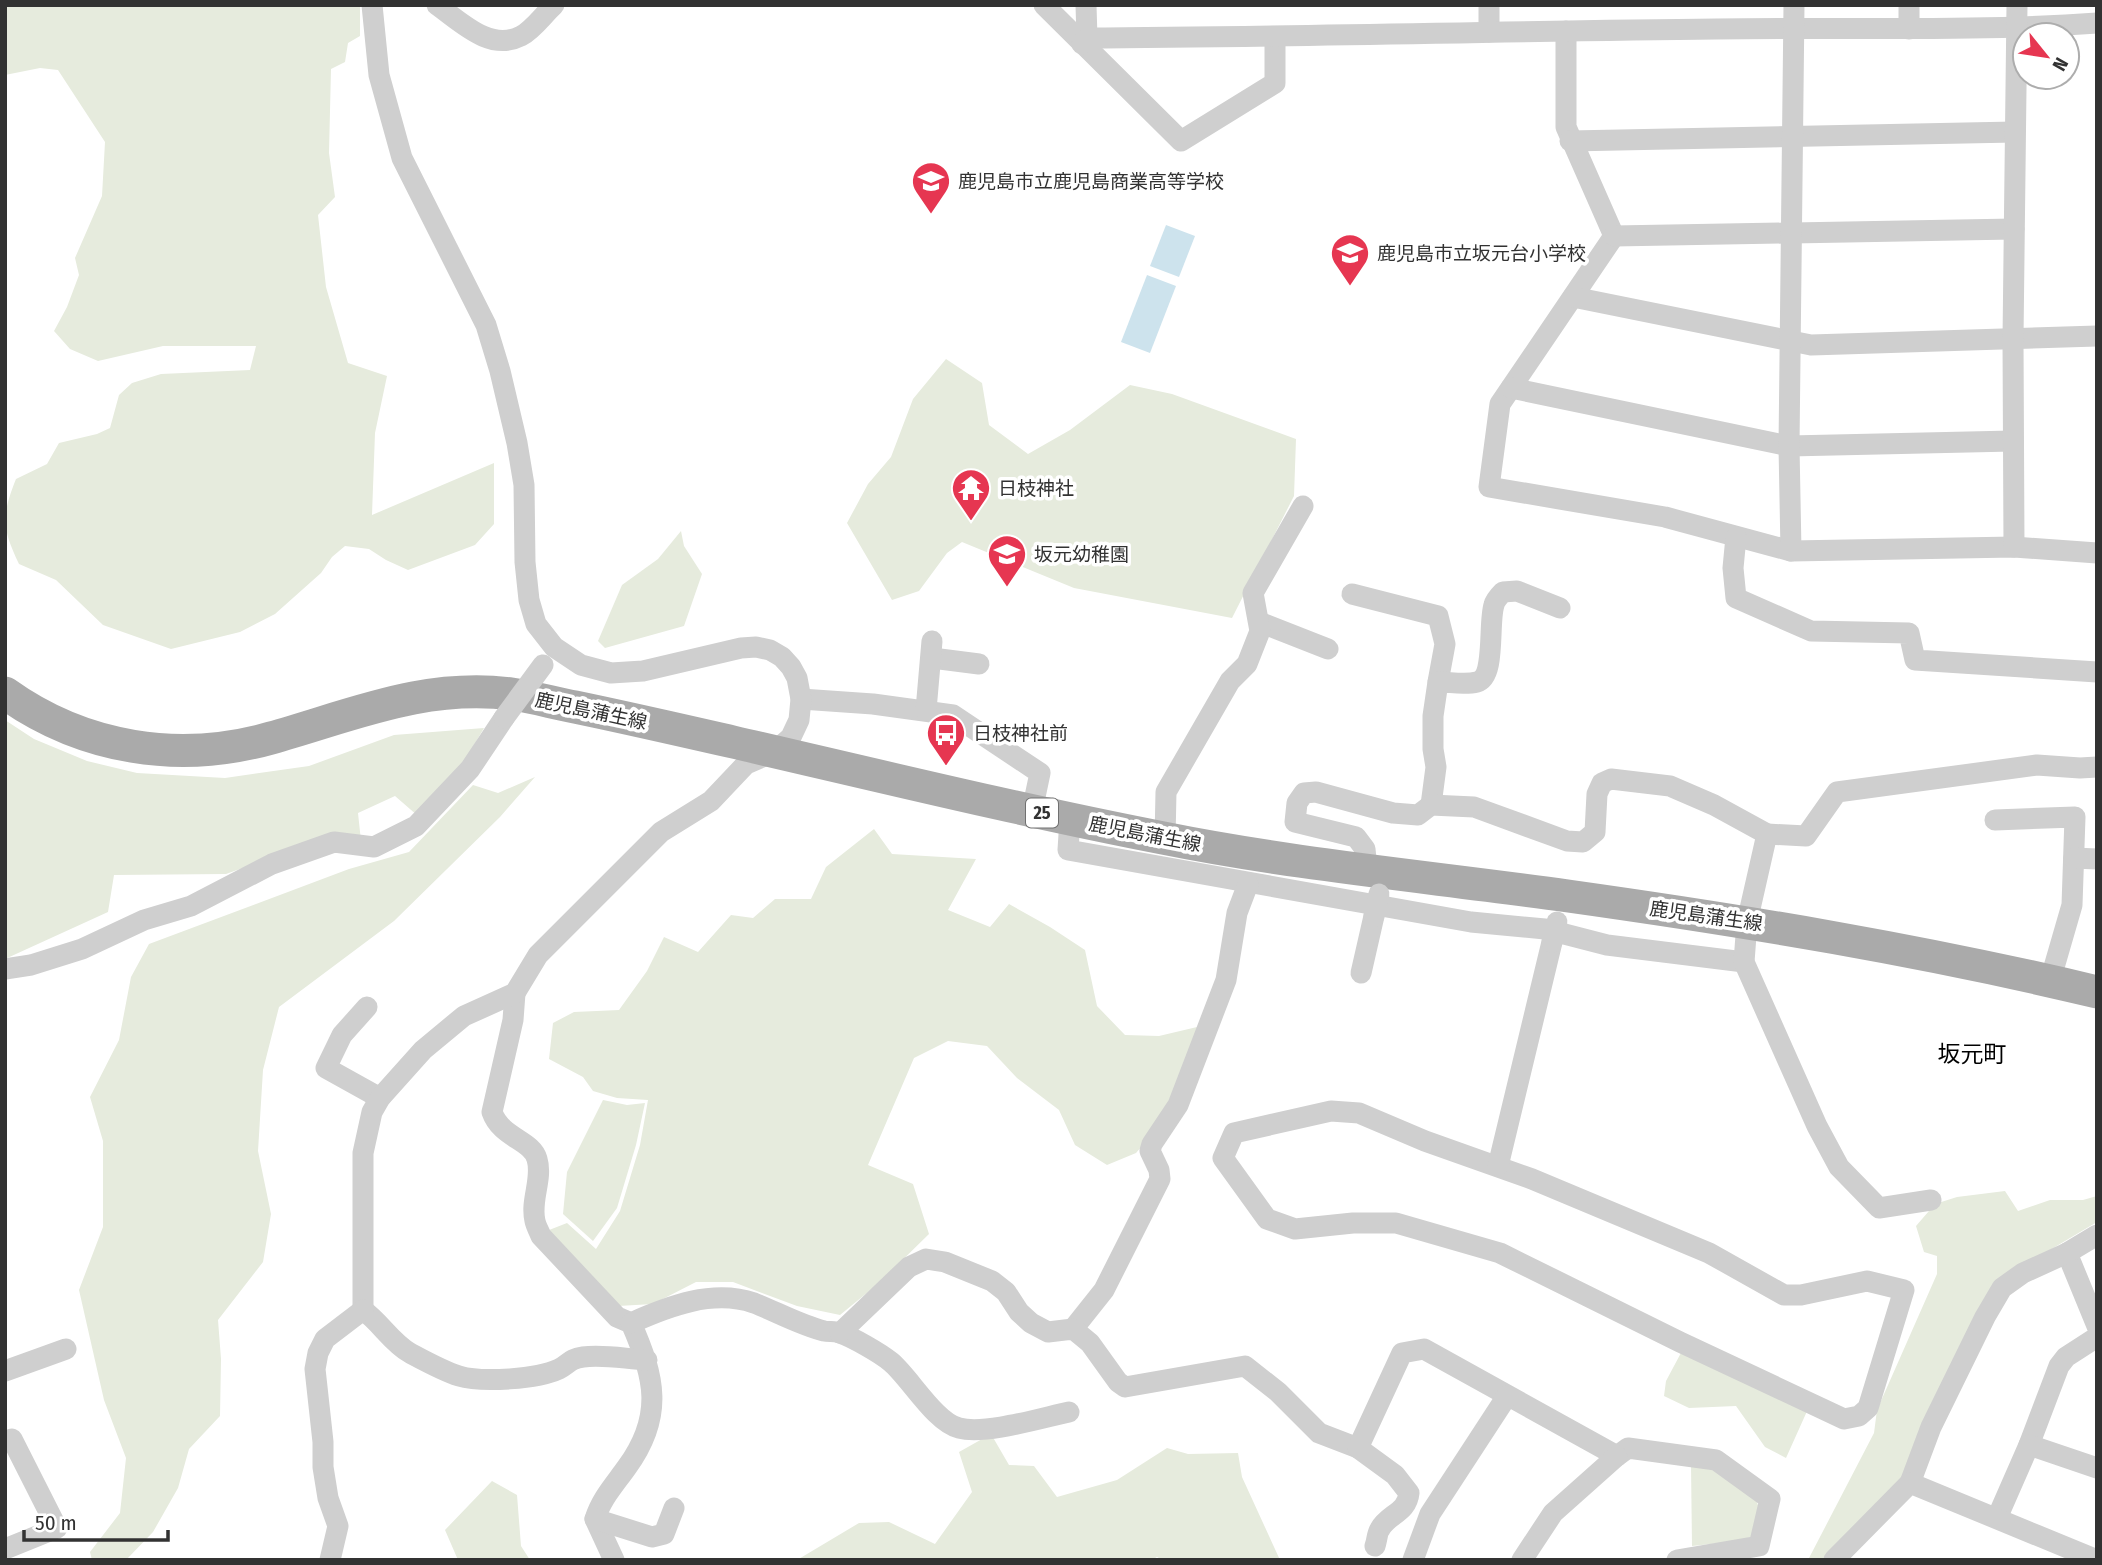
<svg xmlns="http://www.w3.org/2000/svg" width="2102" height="1565" viewBox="0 0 2102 1565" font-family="'Fira Sans Condensed','Noto Sans JP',sans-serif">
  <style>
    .green { fill: #e6ebdd }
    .water { fill: #cde3ed }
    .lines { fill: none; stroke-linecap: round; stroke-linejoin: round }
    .minor { stroke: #cfcfcf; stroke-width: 21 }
    .primary { stroke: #aaa; stroke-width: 33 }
    .minor-bridge { stroke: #cfcfcf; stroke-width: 21 }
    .labels { text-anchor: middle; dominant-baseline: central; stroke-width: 7; stroke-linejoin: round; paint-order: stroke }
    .shield { fill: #fff; stroke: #707070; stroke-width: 2 }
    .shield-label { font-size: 18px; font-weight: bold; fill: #323232 }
    .poi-label { font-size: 19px; fill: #323232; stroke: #fff; text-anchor: start }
    .street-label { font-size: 19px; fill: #323232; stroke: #fff }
    .quarter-label { font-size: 23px; fill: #000; stroke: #fff }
  </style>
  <rect width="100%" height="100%" fill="#fff"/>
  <g class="green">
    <path d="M5,5H360V36L348,43L345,62L331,69L329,153L335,197L318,215L326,287L348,363L387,376L375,433L372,515L494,463V524L475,545L408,570L386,560L369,549L345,546L332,557L321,573L275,614L240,632L171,649L103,625L56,580L19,564C2,528 1,517 16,479L47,464L59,443L97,434L110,428L119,395L132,383L161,374L250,370L256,346H163L98,361L70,349L54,331L67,307L79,275L75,258L102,196L105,142L58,70L40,68L5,75Z"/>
    <polygon points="946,359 982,383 989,425 1028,454 1070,430 1130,385 1172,394 1296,439 1294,496 1232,618 1074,588 962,542 947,553 919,591 892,600 847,523 868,484 891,457 913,399"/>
    <polygon points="681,531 684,546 702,574 684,626 605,648 598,641 622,585 658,559"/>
    <polygon points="5,720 34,739 87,761 137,773 225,778 309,766 394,735 484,728 461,767 418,816 395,796 358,813 361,841 333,836 226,874 114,875 108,912 5,959"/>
    <polygon points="535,777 500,817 394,921 279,1007 263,1070 258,1151 271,1214 263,1262 218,1320 221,1359 220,1416 189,1449 178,1488 153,1532 126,1560 92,1560 90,1552 120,1513 126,1458 104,1400 79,1290 103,1227 103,1141 90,1097 119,1040 131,977 149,944 349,869 409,852 473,785 498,793"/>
    <polygon points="874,829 892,854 976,859 948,910 990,927 1009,904 1050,927 1085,950 1097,1006 1125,1035 1159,1036 1197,1027 1177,1105 1136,1153 1107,1165 1075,1145 1059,1110 1017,1078 987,1046 948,1041 914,1058 868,1165 913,1184 929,1234 879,1283 840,1315 797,1306 733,1282 696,1282 653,1304 618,1306 544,1232 567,1223 596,1249 620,1211 640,1145 648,1100 617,1098 593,1091 583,1077 549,1059 553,1023 574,1012 619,1010 647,971 664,937 698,952 731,915 753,918 775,899 811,899 826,867"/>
    <polygon points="603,1100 627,1105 645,1103 636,1145 617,1208 593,1241 563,1214 567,1172"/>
    <polygon points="2005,1191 2018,1211 2050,1200 2083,1200 2097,1196 2097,1222 2033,1260 1986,1303 1912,1467 1826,1560 1808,1560 1874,1433 1877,1410 1937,1274 1937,1256 1924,1252 1916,1226 1935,1204 1957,1197"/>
    <polygon points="1682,1351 1808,1409 1786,1458 1765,1447 1736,1406 1689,1408 1664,1396 1666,1381"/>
    <polygon points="991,1434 1009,1465 1034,1466 1057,1497 1117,1480 1167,1448 1188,1454 1238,1453 1242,1477 1280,1560 1163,1560 1157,1557 1151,1560 797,1560 859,1523 889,1522 935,1544 972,1492 959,1452"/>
    <polygon points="1691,1465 1711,1467 1755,1497 1759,1508 1753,1536 1740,1541 1692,1546"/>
    <polygon points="492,1481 517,1495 521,1546 530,1560 458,1560 445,1530"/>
  </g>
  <g class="water">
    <polygon points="1166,225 1195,236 1179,277 1150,266"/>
    <polygon points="1147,275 1176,286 1150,353 1121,342"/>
  </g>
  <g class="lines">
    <g class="minor">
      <path d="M437,5C461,22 490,52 521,36C533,30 544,14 554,5"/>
      <polyline points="1044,5 1181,141 1275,83 1275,37"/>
      <polyline points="1086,5 1087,38"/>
      <polyline points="1489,5 1489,32"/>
      <polyline points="1909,5 1909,29"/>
      <polyline points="1566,31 1566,127 1614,236 1500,404 1489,487 1665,517 1791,551 2014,547 2097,553"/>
      <path d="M1082,44L1087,38C1296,37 1506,31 1716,29C1843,27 1970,32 2097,23"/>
      <polyline points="1570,141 2015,132"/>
      <polyline points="1614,236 2014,229"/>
      <polyline points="1573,297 1811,345 2097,336"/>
      <polyline points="1511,388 1789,446 2013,441"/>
      <polyline points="1736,537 1733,568 1736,598 1811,631 1909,633 1915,660 2097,672"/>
      <polyline points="2014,547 2013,339 2017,5"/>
      <polyline points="1791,551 1789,446 1794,5"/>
      <polyline points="1352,594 1438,616 1445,644 1438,682"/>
      <polyline points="1259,622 1328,649"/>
      <polyline points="932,658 979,664"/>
      <polyline points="801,699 873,704 953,715 1040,773 1032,811"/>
      <polyline points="926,710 932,641"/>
      <path d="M1431,805L1436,767L1433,749V716L1438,682C1450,682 1465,685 1477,682C1496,677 1488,623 1494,605C1495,600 1499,596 1503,592L1517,591L1560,608"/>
      <polyline points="1070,819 1068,850 1471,922 1545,929 1607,945 1744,962"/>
      <polyline points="1995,820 2075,817 2072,905 2050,981"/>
      <polyline points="1165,839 1166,792 1230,681 1247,664 1260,631 1253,593 1303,506"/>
      <polyline points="2074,858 2097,859"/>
      <polyline points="1367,869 1365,849 1356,837 1295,822 1297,803 1304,793 1316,792 1393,813 1418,815 1431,805 1474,807 1567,841 1583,842 1595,832 1597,794 1602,783 1611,779 1670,786 1714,805 1767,834"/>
      <polyline points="5,969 31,965 82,949 144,920 191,906 272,864 334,842 374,847 416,826 470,769 504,718"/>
      <polyline points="1361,973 1374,916"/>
      <path d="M515,993L513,1020L492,1112C501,1138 532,1140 537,1159C543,1179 530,1200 535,1221C536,1226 539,1231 541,1236L617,1317L631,1323C655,1377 664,1416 627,1467C615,1484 601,1499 595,1519L614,1560"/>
      <polyline points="367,1007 342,1035 326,1068 380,1098"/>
      <polygon points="1331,1111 1359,1113 1425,1141 1532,1179 1709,1253 1784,1295 1801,1295 1867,1281 1904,1290 1868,1408 1859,1416 1844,1419 1680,1342 1500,1253 1396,1223 1353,1223 1295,1229 1267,1219 1223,1158 1234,1133"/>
      <polyline points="1498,1166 1552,942"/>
      <polyline points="1931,1200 1879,1208 1839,1167 1817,1126 1744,962 1747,922 1767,834 1806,836 1837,792 2037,765 2080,768 2097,767"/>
      <polyline points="2067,1253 2097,1326"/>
      <polyline points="363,1310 363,1153 372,1112 380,1098 423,1050 464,1016 515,993 538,955 661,832 711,801 746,764 774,752 791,737 799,720 801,699 797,678 791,667 782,657 770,650 756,647 741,648 643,671 611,673 581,665 554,647 536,624 529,600 525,562 524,485 517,443 500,371 486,325 402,158 379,75 372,5"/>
      <path d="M363,1310C381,1323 391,1342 410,1353C425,1361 443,1371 459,1376C482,1383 538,1379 559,1369C569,1364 569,1359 583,1357C603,1354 626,1359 647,1360"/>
      <path d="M631,1323C669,1306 713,1289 754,1303C777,1312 800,1325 824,1331C829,1332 835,1331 840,1333C852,1337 880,1353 891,1362C910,1378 935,1422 959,1428C985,1435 1041,1418 1069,1412"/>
      <polyline points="1073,1329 1104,1290 1160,1179 1159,1170 1150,1151 1152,1144 1178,1105 1226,980 1237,913 1248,884"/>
      <polyline points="840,1333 909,1267 926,1259 945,1262 992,1281 1006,1292 1019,1312 1031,1323 1048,1332 1073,1329 1090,1343 1118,1382 1125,1387 1245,1366 1278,1392 1319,1433 1358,1448"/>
      <polyline points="5,1371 66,1349"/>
      <polyline points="5,1442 12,1439 57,1528 5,1549"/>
      <polyline points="2029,1445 2059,1366 2066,1357 2097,1337"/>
      <polyline points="1910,1483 1931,1427 1985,1317 2002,1288 2023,1273 2067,1253 2097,1235"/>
      <polyline points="1997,1518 2029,1445 2097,1468"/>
      <polyline points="595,1519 652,1537 664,1534 674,1508"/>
      <path d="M1375,1546C1377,1541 1377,1533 1380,1529C1388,1514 1407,1513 1409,1493L1395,1475L1358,1448L1402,1353L1424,1349L1617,1456L1628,1448L1716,1460L1770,1499L1759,1546L1677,1560"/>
      <polyline points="330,1560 338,1526 328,1498 323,1467 323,1442 315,1369 318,1353 325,1339 363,1310"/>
      <polyline points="1413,1560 1430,1514 1507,1396"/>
      <polyline points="1522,1560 1553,1513 1617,1456"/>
      <polyline points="1834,1560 1910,1483 2097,1560"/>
    </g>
    <path class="primary" d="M5,693C83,749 179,764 271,738C353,715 424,683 512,694C533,697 554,703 575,707C628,718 680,730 733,742C876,775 1019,810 1163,838C1297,865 1433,877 1568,896C1746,921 1922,950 2097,992"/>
    <g class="minor-bridge">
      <polyline points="504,718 543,665"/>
      <polyline points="1374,916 1379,894"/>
      <polyline points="1552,942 1557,922"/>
    </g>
  </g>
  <defs>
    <g id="school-pin" transform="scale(2.0125)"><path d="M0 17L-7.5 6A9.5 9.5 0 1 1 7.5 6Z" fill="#e63651" stroke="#fff"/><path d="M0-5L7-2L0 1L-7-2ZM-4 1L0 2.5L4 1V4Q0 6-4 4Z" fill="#fff"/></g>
    <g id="temple-pin" transform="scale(2.0125)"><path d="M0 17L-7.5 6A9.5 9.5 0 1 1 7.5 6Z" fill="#e63651" stroke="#fff"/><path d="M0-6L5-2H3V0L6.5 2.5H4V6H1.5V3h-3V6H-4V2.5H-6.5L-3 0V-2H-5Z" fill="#fff"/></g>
    <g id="bus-pin" transform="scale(2.0125)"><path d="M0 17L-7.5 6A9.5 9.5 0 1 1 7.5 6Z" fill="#e63651" stroke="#fff"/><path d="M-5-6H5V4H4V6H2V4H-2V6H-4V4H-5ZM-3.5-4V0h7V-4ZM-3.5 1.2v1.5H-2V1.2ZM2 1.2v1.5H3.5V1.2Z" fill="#fff"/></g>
  </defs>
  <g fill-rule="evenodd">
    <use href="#school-pin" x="931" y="181"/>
    <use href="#school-pin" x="1350" y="253"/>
    <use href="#temple-pin" x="971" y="488"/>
    <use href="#school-pin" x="1007" y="554"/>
    <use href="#bus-pin" x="946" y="733"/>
  </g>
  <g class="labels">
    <rect class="shield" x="1026" y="798.5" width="32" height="29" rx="5"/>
    <g class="shield-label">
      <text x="1042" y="813">25</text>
    </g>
    <g class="poi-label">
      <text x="958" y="181">鹿児島市立鹿児島商業高等学校</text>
      <text x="1377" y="253">鹿児島市立坂元台小学校</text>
      <text x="998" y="488">日枝神社</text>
      <text x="1034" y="554">坂元幼稚園</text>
      <text x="973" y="733">日枝神社前</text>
    </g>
    <g class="street-label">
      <text transform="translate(591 711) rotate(12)">鹿児島蒲生線</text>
      <text transform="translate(1145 834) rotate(11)">鹿児島蒲生線</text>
      <text transform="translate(1706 916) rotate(8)">鹿児島蒲生線</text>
    </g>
    <g class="quarter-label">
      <text x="1972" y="1054">坂元町</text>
    </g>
  </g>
  <rect width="2102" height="1565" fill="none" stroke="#323232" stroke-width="14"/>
  <g transform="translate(2046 56) rotate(120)"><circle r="33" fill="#ffffff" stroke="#adadad" stroke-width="2"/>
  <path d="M0-5L12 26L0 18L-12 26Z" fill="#e63651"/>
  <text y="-10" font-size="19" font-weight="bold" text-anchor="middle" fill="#323232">N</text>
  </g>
  <path d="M24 1530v10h144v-10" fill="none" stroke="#323232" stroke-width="3.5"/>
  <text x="35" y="1530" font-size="21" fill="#323232" stroke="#ffffff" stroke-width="5" paint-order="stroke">50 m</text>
</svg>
